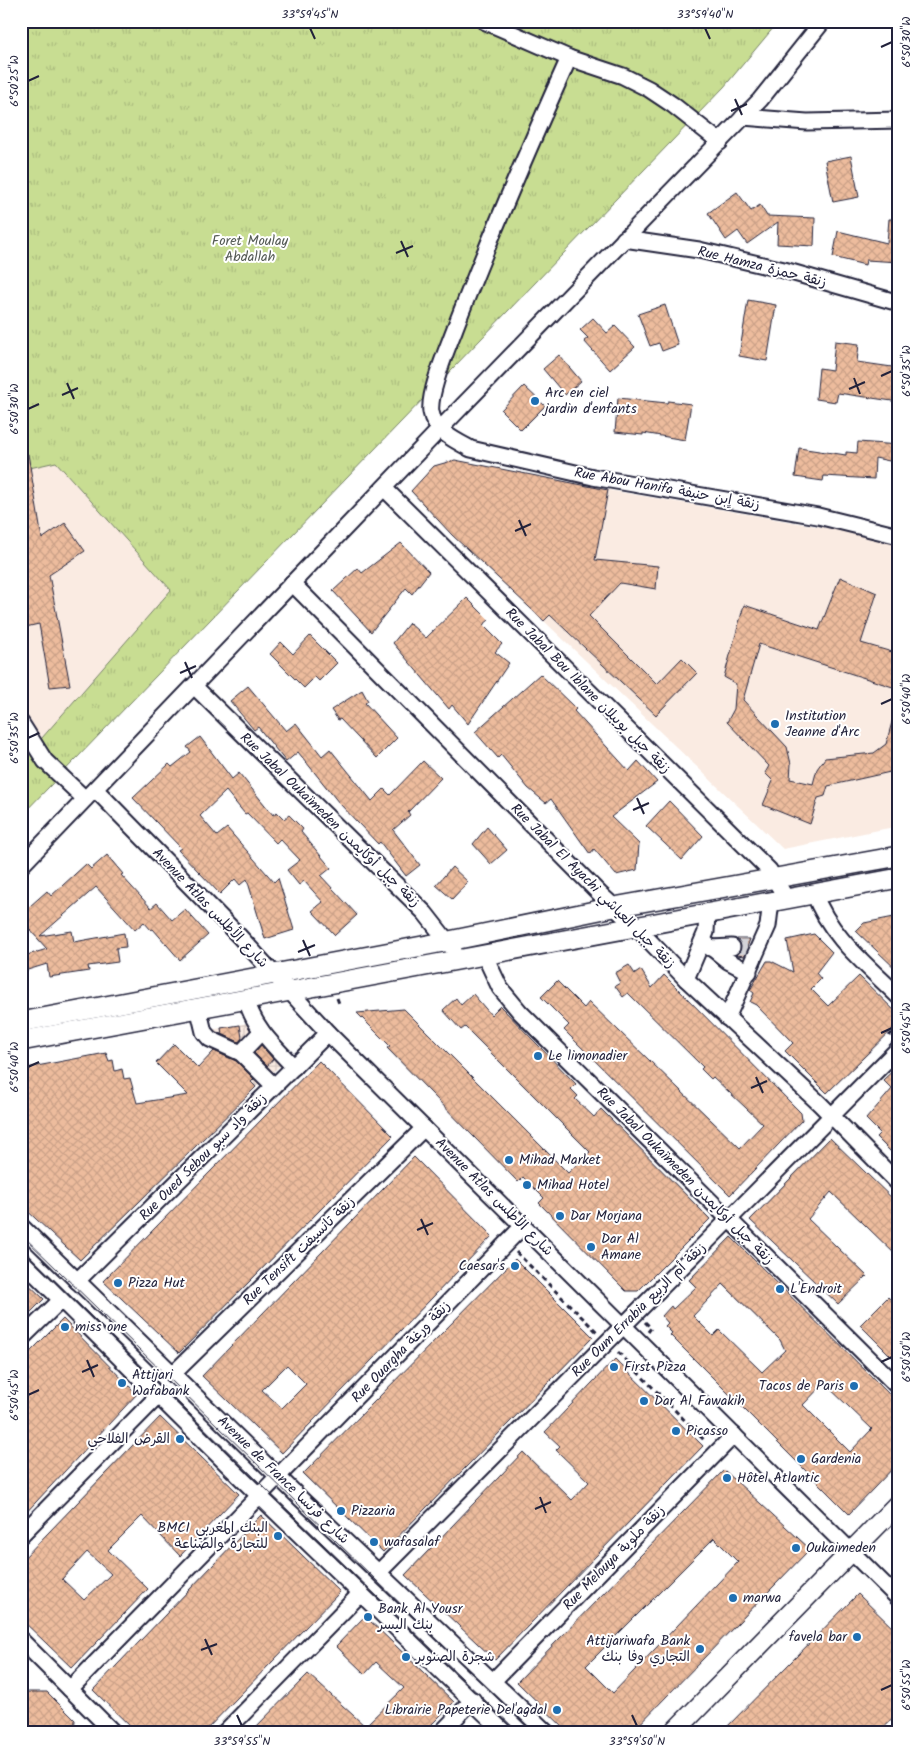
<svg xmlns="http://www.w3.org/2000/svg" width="920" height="1754" viewBox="0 0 920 1754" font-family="Kalam,'Playpen Sans Arabic',sans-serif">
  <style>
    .built { fill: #faebe2 }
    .industrial { fill: url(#industrial-grid) }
    .park { fill: url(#park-tufts); stroke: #758066 }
    .building { fill: url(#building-cross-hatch); stroke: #22223b; fill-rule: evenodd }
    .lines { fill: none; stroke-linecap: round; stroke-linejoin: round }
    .minor-tunnel { stroke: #d3d3d8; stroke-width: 15; stroke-dasharray: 15 8; stroke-linecap: butt }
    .minor-casing { stroke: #22223b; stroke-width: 19 }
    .major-casing { stroke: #22223b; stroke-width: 22 }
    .path { stroke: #22223b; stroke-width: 3; stroke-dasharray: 5 4; stroke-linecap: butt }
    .minor { stroke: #fff; stroke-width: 15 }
    .major { stroke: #fff; stroke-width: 19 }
    .tram { stroke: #22223b; stroke-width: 1 }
    .ticks { fill: none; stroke: #22223b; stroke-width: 2 }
    .poi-dot { fill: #1f6fb2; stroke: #fff; stroke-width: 2 }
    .labels { text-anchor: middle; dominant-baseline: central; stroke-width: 4; stroke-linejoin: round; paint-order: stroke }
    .park-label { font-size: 14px; fill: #545a55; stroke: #fff }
    .street-label { font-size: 14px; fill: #22223b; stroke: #fff }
    .poi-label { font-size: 14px; fill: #22223b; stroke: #fff; text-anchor: start }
    .neatline { fill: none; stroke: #22223b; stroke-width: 2 }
    .ticks-label { font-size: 12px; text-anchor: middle; fill: #22223b }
  </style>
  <defs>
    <pattern id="industrial-grid" width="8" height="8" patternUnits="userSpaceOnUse" patternTransform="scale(1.25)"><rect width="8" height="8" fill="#faebe2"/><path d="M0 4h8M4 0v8" fill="none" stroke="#d6c9c3"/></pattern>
    <pattern id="park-tufts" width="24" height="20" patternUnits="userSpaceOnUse" patternTransform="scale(1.25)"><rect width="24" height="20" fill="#c8dd92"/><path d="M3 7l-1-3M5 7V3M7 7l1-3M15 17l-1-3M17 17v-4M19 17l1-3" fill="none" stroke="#acbd7f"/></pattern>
    <pattern id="building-cross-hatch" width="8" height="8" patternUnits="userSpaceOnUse" patternTransform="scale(1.25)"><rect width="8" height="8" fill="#edbc9d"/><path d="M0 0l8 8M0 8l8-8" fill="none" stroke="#cba188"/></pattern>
  </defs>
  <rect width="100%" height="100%" fill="#fff"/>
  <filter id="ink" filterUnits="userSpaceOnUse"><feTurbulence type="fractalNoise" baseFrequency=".02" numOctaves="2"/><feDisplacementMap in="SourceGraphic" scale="10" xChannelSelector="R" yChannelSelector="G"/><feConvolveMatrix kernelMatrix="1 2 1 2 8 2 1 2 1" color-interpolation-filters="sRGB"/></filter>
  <g filter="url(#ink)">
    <g class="built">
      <polygon points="56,462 171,590 21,762 21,470"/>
      <polygon points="608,490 862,534 899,545 899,826 783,849 544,621 593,574"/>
    </g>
    <polygon class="industrial" points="263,1020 293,1054 256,1087 249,1080 256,1072 228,1050 224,1055 217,1049 213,1052 195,1033"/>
    <polygon class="park" points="21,21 779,21 724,87 21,816 21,762 171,590 56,462 21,470"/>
    <g class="building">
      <polygon points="851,156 859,197 833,202 825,161"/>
      <polygon points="737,192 751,211 760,205 767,216 815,218 814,246 777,244 778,222 747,244 738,231 726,240 708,213"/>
      <polygon points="889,219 899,219 899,262 866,260 865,265 833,257 838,231 887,243"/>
      <polygon points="748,300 776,305 767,361 739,356"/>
      <polygon points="665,305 678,345 662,351 659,343 650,346 638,314"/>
      <polygon points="593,318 607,333 615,326 635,347 610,370 584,341 588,338 580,330"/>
      <polygon points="835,341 859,344 857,362 899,368 899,402 838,393 836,402 816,399 819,368 832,370"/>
      <polygon points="559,355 581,381 565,395 543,369"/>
      <polygon points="524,386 545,406 521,430 501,410"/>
      <polygon points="618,398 667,403 668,401 691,404 685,440 643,433 643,435 615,432"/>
      <polygon points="858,442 899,445 899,463 875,458 874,479 824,476 823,481 795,477 799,448 846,455 846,452 857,453"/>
      <polygon points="21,454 28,454 42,539 65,523 85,551 49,575 70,685 50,687 39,624 21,628"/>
      <polygon points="455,460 608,490 595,560 658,566 656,589 620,583 589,616 657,684 682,658 697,673 656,715 550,615 544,621 452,535 411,491 434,466"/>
      <polygon points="401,543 429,572 412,594 406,588 371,632 333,591 358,568 362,573"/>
      <polygon points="840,577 877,593 861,643 899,654 899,689 759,644 743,700 787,747 791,764 790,779 813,784 817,769 825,758 874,753 886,744 895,711 899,711 899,770 828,786 825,796 818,798 810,824 763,805 773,781 765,773 769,766 727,722 734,709 736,684 724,677 744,605 819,630"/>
      <polygon points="467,598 489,620 483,625 502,644 495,652 509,663 468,724 452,705 449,709 393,643 409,623 426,638"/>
      <polygon points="310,636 337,663 319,681 315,677 304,688 270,654 281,642 293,654"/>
      <polygon points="540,674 576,709 574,711 629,771 638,761 657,782 611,817 639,844 637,870 616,875 594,849 590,854 551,799 546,803 528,788 501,755 498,758 475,732"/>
      <polygon points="248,686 286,731 296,723 322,756 330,749 372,801 384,789 390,795 423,761 441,778 408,812 410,815 393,830 420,865 406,876 380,842 378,844 339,803 298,752 286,762 258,727 254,730 230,701"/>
      <polygon points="362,690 368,701 365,703 397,738 377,758 340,719 338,720 331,710"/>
      <polygon points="200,737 232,779 239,773 273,815 277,812 284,819 289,815 303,829 301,832 331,868 321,876 357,915 335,935 312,911 323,902 304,881 299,885 287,870 300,860 280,839 276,843 247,813 245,814 226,791 200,816 217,836 227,828 274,882 278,878 294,930 265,939 247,879 240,885 235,879 220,894 178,850 181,848 133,798 169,764 172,767 191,752 187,747"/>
      <polygon points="669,801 703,836 682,860 646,826"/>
      <polygon points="487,827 507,850 491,864 473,844"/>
      <polygon points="107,855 123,874 121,875 151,908 157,903 172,920 185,909 208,935 180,960 153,929 151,930 144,922 135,930 96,887 40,936 72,931 74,942 124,933 126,947 116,948 118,962 88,966 89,971 49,977 47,964 21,972 21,957 47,949 21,920 21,914 47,891 51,896 86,864 91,869"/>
      <polygon points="452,867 468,882 452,899 436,885"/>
      <polygon points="899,916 899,972 856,931 864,923"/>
      <polygon points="814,934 832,952 816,973 821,979 811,989 828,1006 859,976 899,1015 899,1023 827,1093 785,1051 793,1043 756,1005 750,1002 754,993 750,990 767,961 771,961 793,972 787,940"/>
      <polygon points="737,939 750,939 744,956 737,955 741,947"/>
      <polygon points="629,965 635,974 641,970 652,988 664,975 801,1113 802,1120 730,1195 564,1030 569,1025 541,997 557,981 584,1008 589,1002 740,1148 763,1124 713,1077 711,1079 701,1069 703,1067 628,993 623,997 615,986 620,983 615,973"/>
      <polygon points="473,994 491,1015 500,1006 576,1084 571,1089 578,1096 575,1099 594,1117 601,1109 710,1219 638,1291 626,1291 539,1203 544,1198 523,1177 518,1182 387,1048 390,1046 357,1013 404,1009 568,1173 590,1152 465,1027 461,1030 443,1010 456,998 461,1005"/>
      <polygon points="240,1025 242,1038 239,1042 222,1034 221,1028"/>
      <polygon points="174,1044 198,1068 214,1051 236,1061 254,1079 251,1082 256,1087 80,1260 21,1205 21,1069 106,1053 109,1061 113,1060 115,1071 122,1069 124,1079 130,1078 137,1103 188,1095 156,1063"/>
      <polygon points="261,1045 273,1059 267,1066 254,1053"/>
      <polygon points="319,1061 393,1136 179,1353 103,1281"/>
      <polygon points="899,1065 899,1160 876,1137 880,1133 866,1119 892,1089 883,1080"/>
      <polygon points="830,1138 899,1205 899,1258 831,1192 808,1219 867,1276 838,1304 750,1220"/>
      <path d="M414,1157L492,1236L282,1453L202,1376ZM287,1365L306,1384L282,1408L262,1390Z"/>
      <path d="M731,1237L899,1404V1462L849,1514L670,1335L672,1333L665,1326L668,1323L662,1316L671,1306L673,1309L696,1287L689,1280ZM723,1284L780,1340L785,1350L762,1372L719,1330L713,1336L693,1316ZM824,1383L872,1429L850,1452L803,1405Z"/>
      <polygon points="515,1259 593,1337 383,1552 303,1474"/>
      <polygon points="21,1277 44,1299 21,1322"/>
      <polygon points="888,1297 899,1308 899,1364 860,1325"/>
      <polygon points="63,1319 137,1394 21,1518 21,1361"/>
      <polygon points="615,1359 703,1446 495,1660 405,1575 523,1452 572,1500 589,1482 556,1450 560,1446 545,1432"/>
      <path d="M160,1417L239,1494L180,1556L142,1516L108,1550L148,1589L72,1668L21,1619V1561ZM87,1552L111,1574L84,1600L62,1579Z"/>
      <path d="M724,1470L810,1549L631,1733H569L517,1682ZM714,1538L738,1562L613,1693L586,1666Z"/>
      <polygon points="261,1515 340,1592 203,1733 137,1733 93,1690"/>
      <polygon points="858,1594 899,1634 899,1711 878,1733 721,1733"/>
      <polygon points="365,1616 454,1702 423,1733 250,1733 308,1674 365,1726 404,1688 376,1662 365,1674 336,1646"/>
      <polygon points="21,1692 47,1692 75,1720 74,1733 21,1733"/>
    </g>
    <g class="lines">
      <polyline class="minor-tunnel" points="732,947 750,947"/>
      <g class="minor-casing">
        <g id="minor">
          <polyline points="484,21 569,58 623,76 649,89 673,105 720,142"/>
          <path d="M569,58C529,147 490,237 455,328C448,347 428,393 431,412C434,431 456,441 471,449L593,477L818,516L899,536"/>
          <polyline points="743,117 807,122 899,120"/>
          <polyline points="624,239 699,250 784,270 899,303"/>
          <polyline points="384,488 769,870 786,898"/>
          <polyline points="292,583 600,894 636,927 686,979 820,1104 899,1184"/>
          <polyline points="194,686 425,913 454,950"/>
          <polyline points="21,723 45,761 85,799"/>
          <polyline points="95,789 239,936 328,1033 899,1599"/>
          <polyline points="21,866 440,429 760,100 823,21"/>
          <path d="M814,893C830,937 867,965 899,997"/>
          <polyline points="703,941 728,961 749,972"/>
          <polyline points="710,948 732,947"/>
          <polyline points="484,954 500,988 520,1012 899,1388"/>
          <polyline points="686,979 706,932 707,913"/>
          <path d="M246,998C253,1027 274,1046 294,1067"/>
          <polyline points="198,1007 204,1032 210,1039 241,1053 274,1086"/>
          <polyline points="727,1018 768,926 771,901"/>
          <polyline points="241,1053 261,1032"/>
          <polyline points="21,1226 301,1499 547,1733"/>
          <polyline points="21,1260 244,1481 505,1733"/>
          <polyline points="77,1281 328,1033"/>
          <polyline points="21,1339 61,1300"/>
          <polyline points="173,1374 424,1128"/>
          <polyline points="21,1535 158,1396"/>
          <polyline points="379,1572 899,1048"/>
          <polyline points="21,1640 114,1733"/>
          <polyline points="493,1681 734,1435"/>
          <polyline points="70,1689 523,1226"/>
          <polyline points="224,1733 361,1593"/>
          <polyline points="441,1733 473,1700"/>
        </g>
      </g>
      <g class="major-casing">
        <g id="major">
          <polyline points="21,1022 449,941 614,907 899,856"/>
          <polyline points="21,1041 899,878"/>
          <polyline points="673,1733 899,1503"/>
        </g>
      </g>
      <g class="path">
        <polyline points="337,998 340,1006"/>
        <polyline points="889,1036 899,1026"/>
        <polyline points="516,1252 597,1332"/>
        <polyline points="645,1322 651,1328 648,1332"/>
        <polyline points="618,1352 706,1442"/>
      </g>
      <use href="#minor" class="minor"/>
      <use href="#major" class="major"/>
      <g class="tram">
        <polyline points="21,1234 533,1733"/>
        <polyline points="21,1247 266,1489 519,1733"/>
      </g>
    </g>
  </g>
  <path class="ticks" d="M310,28L315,39M705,28L710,39M881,47L892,42M28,81L39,76M735,99L742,115M731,111L747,104M401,241L408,257M396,253L413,246M881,376L892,371M854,378L860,394M67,383L74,399M849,389L865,382M62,395L78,388M28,409L39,404M519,520L526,536M515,531L531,524M185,662L192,678M180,673L196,666M881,704L892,699M28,738L39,733M637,798L644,814M633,810L649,803M303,940L310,956M298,952L315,945M881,1033L892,1028M28,1067L39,1062M756,1077L763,1093M751,1088L767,1081M421,1219L428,1235M417,1230L433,1223M87,1360L94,1377M881,1362L892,1357M82,1372L98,1365M28,1395L39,1390M540,1497L546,1513M535,1509L551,1502M205,1639L212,1655M201,1650L217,1644M881,1690L892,1685M237,1715L242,1726M632,1715L637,1726"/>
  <g class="poi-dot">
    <circle cx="535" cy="401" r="5"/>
    <circle cx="775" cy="724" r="5"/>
    <circle cx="538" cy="1056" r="5"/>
    <circle cx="509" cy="1160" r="5"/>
    <circle cx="527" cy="1185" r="5"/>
    <circle cx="560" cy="1216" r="5"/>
    <circle cx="591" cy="1247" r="5"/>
    <circle cx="515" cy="1266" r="5"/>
    <circle cx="118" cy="1283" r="5"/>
    <circle cx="780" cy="1289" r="5"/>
    <circle cx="65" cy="1327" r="5"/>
    <circle cx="614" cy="1367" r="5"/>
    <circle cx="122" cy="1383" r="5"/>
    <circle cx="854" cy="1386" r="5"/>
    <circle cx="644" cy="1401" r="5"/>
    <circle cx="676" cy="1431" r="5"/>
    <circle cx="180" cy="1439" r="5"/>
    <circle cx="801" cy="1459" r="5"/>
    <circle cx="727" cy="1478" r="5"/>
    <circle cx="341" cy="1511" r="5"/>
    <circle cx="278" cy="1536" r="5"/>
    <circle cx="374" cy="1542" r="5"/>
    <circle cx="796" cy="1548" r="5"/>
    <circle cx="733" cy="1598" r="5"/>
    <circle cx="368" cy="1617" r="5"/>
    <circle cx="857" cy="1637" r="5"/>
    <circle cx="700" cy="1649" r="5"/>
    <circle cx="406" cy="1657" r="5"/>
    <circle cx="557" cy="1710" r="5"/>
  </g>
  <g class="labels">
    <g class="park-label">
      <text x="250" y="241">Foret Moulay<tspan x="250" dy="16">Abdallah</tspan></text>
    </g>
    <g class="street-label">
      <text transform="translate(762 267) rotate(14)">Rue Hamza زنقة حمزة</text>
      <text transform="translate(667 489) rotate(10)">Rue Abou Hanifa زنقة اٍبن حنيفة</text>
      <text transform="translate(588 691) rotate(45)">Rue Jabal Bou Iblane زنقة جبل بويبلان</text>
      <text transform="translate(330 820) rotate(44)">Rue Jabal Oukaïmeden زنقة جبل أوكايمدن</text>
      <text transform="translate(593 886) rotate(45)">Rue Jabal El Ayachi زنقة جبل العياشي</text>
      <text transform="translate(210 908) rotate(46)">Avenue Atlas شارع الأطلس</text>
      <text transform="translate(203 1157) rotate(-45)">Rue Oued Sebou زنقة واد سبو</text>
      <text transform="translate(685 1176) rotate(45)">Rue Jabal Oukaïmeden زنقة جبل أوكايمدن</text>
      <text transform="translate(494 1197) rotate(45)">Avenue Atlas شارع الأطلس</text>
      <text transform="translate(299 1251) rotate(-44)">Rue Tensift زنقة تانسيفت</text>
      <text transform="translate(639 1310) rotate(-45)">Rue Oum Errabia زنقة أم الربيع</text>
      <text transform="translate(401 1352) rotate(-46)">Rue Ouargha زنقة ورغة</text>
      <text transform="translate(283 1480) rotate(44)">Avenue de France شارع فرنسا</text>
      <text transform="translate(614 1558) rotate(-46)">Rue Melouya زنقة ملوية</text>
    </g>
    <g class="poi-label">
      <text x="545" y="393">Arc en ciel<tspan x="545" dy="16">jardin d'enfants</tspan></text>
      <text x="785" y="716">Institution<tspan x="785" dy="16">Jeanne d'Arc</tspan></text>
      <text x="548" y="1056">Le limonadier</text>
      <text x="519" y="1160">Mihad Market</text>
      <text x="537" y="1185">Mihad Hotel</text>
      <text x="570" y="1216">Dar Morjana</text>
      <text x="601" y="1239">Dar Al<tspan x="601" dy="16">Amane</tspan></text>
      <text x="505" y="1266" text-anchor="end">Caesar's</text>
      <text x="128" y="1283">Pizza Hut</text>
      <text x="790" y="1289">L'Endroit</text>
      <text x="75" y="1327">miss one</text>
      <text x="624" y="1367">First Pizza</text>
      <text x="132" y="1375">Attijari<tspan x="132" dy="16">Wafabank</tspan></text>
      <text x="844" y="1386" text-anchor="end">Tacos de Paris</text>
      <text x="654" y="1401">Dar Al Fawakih</text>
      <text x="686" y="1431">Picasso</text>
      <text x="170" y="1439" text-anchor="end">القرض الفلاحي</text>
      <text x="811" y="1459">Gardenia</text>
      <text x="737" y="1478">Hôtel Atlantic</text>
      <text x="351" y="1511">Pizzaria</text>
      <text x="268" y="1528" text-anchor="end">BMCI البنك المغربي<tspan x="268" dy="16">للتجارة والصناعة</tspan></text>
      <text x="384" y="1542">wafasalaf</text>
      <text x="806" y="1548">Oukaimeden</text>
      <text x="743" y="1598">marwa</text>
      <text x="378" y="1609">Bank Al Yousr<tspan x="378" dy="16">بنك اليسر</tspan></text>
      <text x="847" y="1637" text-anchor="end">favela bar</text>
      <text x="690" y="1641" text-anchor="end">Attijariwafa Bank<tspan x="690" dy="16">التجاري وفا بنك</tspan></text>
      <text x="416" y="1657">شجرة الصنوبر</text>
      <text x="547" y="1710" text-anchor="end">Librairie Papeterie Del'agdal</text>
    </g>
  </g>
  <rect width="920" height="1754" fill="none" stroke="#fff" stroke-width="55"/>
  <rect x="28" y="28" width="864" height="1698" class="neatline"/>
  <g class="ticks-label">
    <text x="310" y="18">33°59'45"N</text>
    <text x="705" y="18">33°59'40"N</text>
    <text transform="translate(906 42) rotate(-90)" y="4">6°50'30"W</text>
    <text transform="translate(14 81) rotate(-90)" y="4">6°50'25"W</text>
    <text transform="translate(906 371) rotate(-90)" y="4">6°50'35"W</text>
    <text transform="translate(14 409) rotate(-90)" y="4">6°50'30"W</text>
    <text transform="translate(906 699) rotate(-90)" y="4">6°50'40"W</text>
    <text transform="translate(14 738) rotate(-90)" y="4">6°50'35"W</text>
    <text transform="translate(906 1028) rotate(-90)" y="4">6°50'45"W</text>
    <text transform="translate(14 1067) rotate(-90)" y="4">6°50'40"W</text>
    <text transform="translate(906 1357) rotate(-90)" y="4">6°50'50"W</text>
    <text transform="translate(14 1395) rotate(-90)" y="4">6°50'45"W</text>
    <text transform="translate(906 1685) rotate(-90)" y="4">6°50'55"W</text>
    <text x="242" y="1745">33°59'55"N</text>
    <text x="637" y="1745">33°59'50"N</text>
  </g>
</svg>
